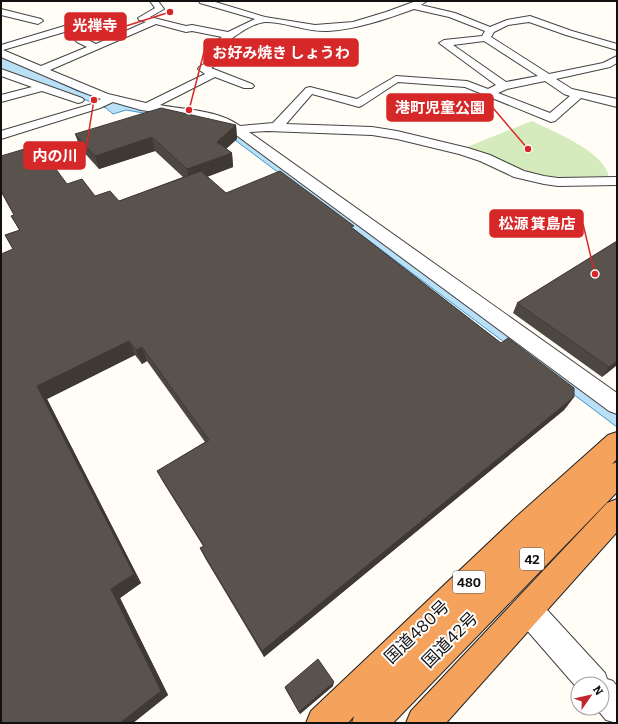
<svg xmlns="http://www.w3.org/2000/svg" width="618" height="724" viewBox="0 0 618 724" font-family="Bitter,'Noto Sans JP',serif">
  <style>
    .green { fill: #d5ebbd }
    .water { fill: #b9e0f7; stroke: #3f96cf }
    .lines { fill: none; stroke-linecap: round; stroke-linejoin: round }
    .street-casing { stroke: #444; stroke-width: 2 }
    .highway-casing { stroke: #222; stroke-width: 2 }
    .street { fill: #fff; fill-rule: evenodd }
    .highway { fill: #f5a25d; fill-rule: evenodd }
    .wall { fill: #4d4742 }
    .shaded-wall { fill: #3f3936 }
    .building { fill: #5a524d; stroke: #3f3936 }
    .labels { text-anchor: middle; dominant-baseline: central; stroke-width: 4; stroke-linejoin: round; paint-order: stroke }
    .shield { fill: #fff; stroke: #585858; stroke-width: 1 }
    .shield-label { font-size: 13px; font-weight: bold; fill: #111 }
    .near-street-label { font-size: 17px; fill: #111; stroke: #fff }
    .leader { fill: none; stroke: #d62828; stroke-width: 1.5 }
    .callout-dot { fill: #d62828; stroke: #fff; stroke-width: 1.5 }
    .callout { fill: #d62828; stroke: #d62828; stroke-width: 1.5 }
    .callout-label { font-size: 15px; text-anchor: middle; font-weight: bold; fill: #fff }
  </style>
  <rect width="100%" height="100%" fill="#fffdf5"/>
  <path class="green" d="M532,121C554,132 604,151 609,177L565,178L540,175L522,170L494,156L467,147Z"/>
  <polygon class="water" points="1,56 78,91 120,104 160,112 230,130 617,410 617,427 235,140 155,115 126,110 113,114 106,108 81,98 1,70"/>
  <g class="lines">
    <g class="street-casing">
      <g id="street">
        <path d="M150,1H158L164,9L150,17L186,26L192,25L228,32L255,19L200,3L199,1H212L265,17L315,25L353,22L386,12L416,1H427L421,5L455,13L490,27L507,20L530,16L572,31L617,44V50L566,35L529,22L508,25L494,32L491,37L549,74L603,63L617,56V63L610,67L556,79L572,89L617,99V107L581,98L555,121L551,122L465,87L398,82L363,105L359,107L312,94L286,124L372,127L397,131L468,148L490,155L524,171L544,176L558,178L617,177V185L558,186L544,184L514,177L480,161L459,154L397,139L372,135L268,131L249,132L617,393V414L609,411L224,126L209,120L141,110L113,102L100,108L1,139V131L92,104L101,99L80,91L1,57V45L71,24L74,25L84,38L96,44L146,22L139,20L138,18L155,8ZM414,9L449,17L485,31L482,36L444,40L439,43L496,85L488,89L467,81L396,76L357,99L310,87L306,88L273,123L240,126C218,110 187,110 160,105L215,77L244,88H252L254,86L252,84L211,68L239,50L238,48L222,45C235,37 249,24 265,22C283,21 306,32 328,31C358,29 386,19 414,9ZM156,24L186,32L192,31L222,37L208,47L210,49L224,52L199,67L198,69L205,74L146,103L108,94L50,70ZM68,31L77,42L87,47L41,66L3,50ZM484,41L538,76L506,82L453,45ZM545,81L564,94L570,96L550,113L498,93L507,89Z"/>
        <polygon points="1,9 41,19 43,21 38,24 1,15"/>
        <polygon points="1,69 82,98 84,100 82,102 78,103 42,91 1,102 1,95 32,87 1,76"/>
        <polygon points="528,596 538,600 605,673 607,679 613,681 617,686 617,723 606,720 596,708 602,708 602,684 578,684 578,689 518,620 514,610 518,600"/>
      </g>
    </g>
    <g class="highway-casing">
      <g id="highway">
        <polygon points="617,432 617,459 612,464 617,462 617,492 393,723 352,723 354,716 348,723 306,723 311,711 516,517 608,435"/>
        <polygon points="617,499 617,532 446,723 406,723 411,711 607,503"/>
      </g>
    </g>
    <use href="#street" class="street"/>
    <use href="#highway" class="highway"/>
  </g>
  <g class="wall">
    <polygon points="236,125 237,139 226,149 232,153 233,167 207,177 226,193 353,229 501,343 574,397 564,410 264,657 205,558 200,548 203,546 163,482 157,471 205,442 147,361 142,364 135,355 47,399 141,583 120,598 168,695 133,723 1,723 13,249 5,235 19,230 11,216 14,215 1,192 1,156 95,196 119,201 183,177 155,151 99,169 80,148 75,134"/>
    <polygon points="617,241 617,365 602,377 513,313 517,303"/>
    <polygon points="333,686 300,714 286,690 285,687"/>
  </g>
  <g class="shaded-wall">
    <polygon points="236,125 237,139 219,155 217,142"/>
    <polygon points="152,137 155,151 99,169 95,156"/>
    <polygon points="232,153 233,167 190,183 187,169"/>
    <polygon points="129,341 135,355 47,399 141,583 120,598 168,695 133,723 120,723 111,589 37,386"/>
    <polygon points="142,347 147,361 142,364 136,350"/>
    <polygon points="617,361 617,365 602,377 609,367"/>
    <polygon points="574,397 564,410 264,657 262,651"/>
    <polygon points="334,682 333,686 300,714 299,712"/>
  </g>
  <g class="building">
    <polygon points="161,108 236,125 217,142 232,153 187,169 152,137 95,156 75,134"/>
    <polygon points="38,145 67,184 82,179 95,196 110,191 119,201 201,171 226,193 280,171 354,226 351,227 501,343 508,338 574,388 574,397 262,651 200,548 204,546 157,471 209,440 142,347 136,350 129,341 37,386 134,574 111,589 161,691 120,723 1,723 1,254 13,249 5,235 20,230 11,216 14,215 1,191 1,156"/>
    <polygon points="617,241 617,361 609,367 517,303"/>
    <polygon points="318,659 334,682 299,712 285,687"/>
  </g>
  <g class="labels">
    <g class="shield">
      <rect x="520" y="548" width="24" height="22" rx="3"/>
      <rect x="453" y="571" width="32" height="22" rx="3"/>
    </g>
    <g class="shield-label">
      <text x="532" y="559">42</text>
      <text x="469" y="582">480</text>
    </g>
    <g class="near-street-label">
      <text transform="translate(417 632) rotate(-44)">国道480号</text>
      <text transform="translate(450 640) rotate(-45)">国道42号</text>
    </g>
  </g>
  <path class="leader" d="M170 12L126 26M189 110L204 52M528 149L493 108M94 100L85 155M595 274L583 224"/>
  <g class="callout-dot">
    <circle cx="170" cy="12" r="4"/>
    <circle cx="189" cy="110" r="4"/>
    <circle cx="528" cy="149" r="4"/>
    <circle cx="94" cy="100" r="4"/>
    <circle cx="595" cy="274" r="4"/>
  </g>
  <g class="callout">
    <rect x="65" y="13" width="61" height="27" rx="4"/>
    <rect x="204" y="39" width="154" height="27" rx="4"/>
    <rect x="387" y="94" width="106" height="27" rx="4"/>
    <rect x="24" y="142" width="61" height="27" rx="4"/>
    <rect x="490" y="210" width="93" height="27" rx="4"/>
  </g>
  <g class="callout-label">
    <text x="95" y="31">光禅寺</text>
    <text x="281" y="58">お好み焼き しょうわ</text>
    <text x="440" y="113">港町児童公園</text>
    <text x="55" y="161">内の川</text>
    <text x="537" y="229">松源 箕島店</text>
  </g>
  <rect width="618" height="724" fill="none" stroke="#111111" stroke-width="4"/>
  <g transform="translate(590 696) rotate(56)"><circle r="19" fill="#ffffff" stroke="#a0a0a0"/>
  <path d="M0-3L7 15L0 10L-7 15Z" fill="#c4262e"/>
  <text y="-6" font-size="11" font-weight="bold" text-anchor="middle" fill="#111111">N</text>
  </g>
</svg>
